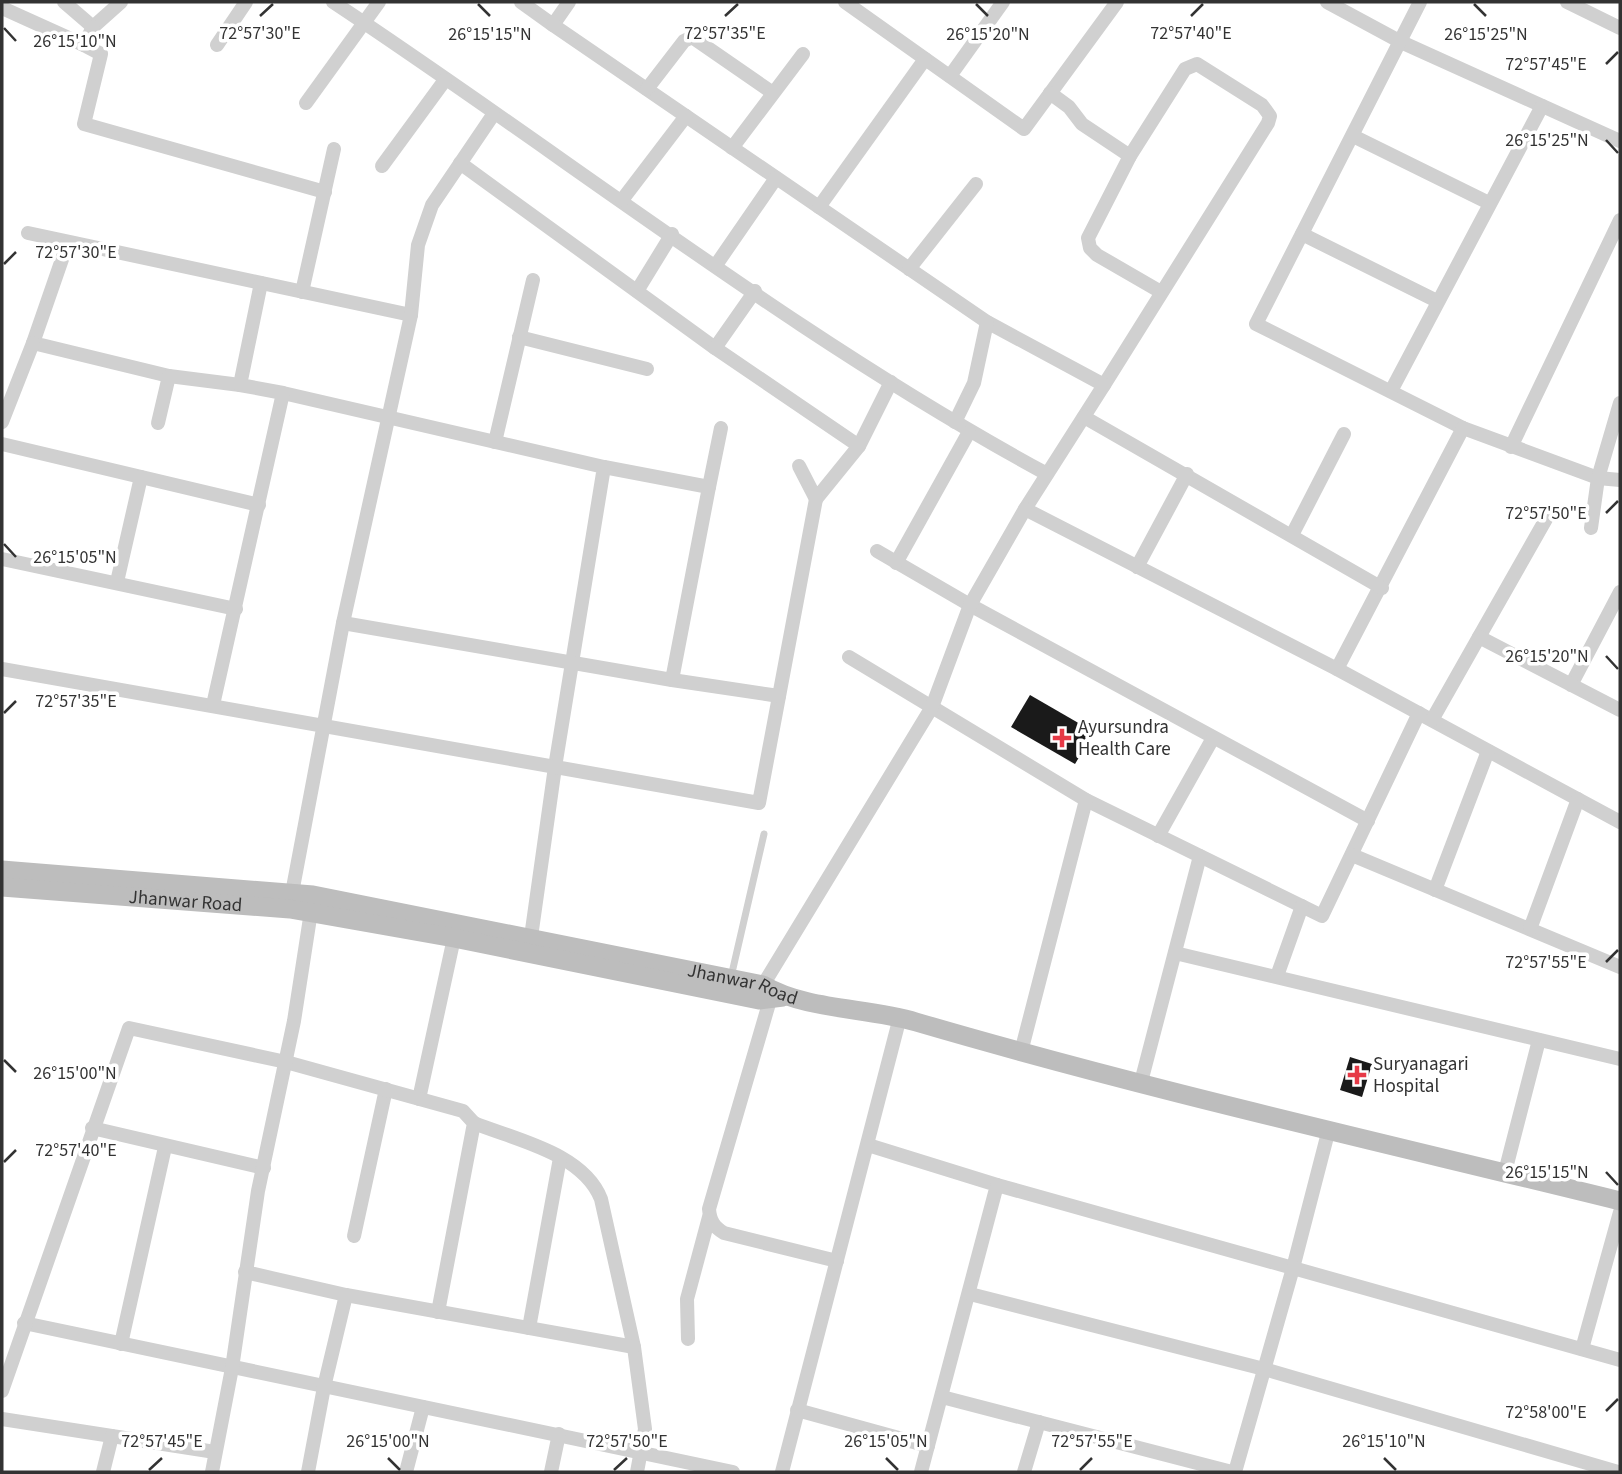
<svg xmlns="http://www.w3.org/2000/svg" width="1622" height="1474" viewBox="0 0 1622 1474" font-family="'Source Sans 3',sans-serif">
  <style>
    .building { fill: #1a1a1a }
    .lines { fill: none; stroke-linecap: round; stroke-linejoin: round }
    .lane { stroke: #d0d0d0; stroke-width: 7 }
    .street { stroke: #d0d0d0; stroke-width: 14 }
    .secondary { stroke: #bdbdbd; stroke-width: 19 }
    .ticks { fill: none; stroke: #333; stroke-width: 2.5 }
    .poi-dot { fill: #e63946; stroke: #fff; stroke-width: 2.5 }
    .labels { text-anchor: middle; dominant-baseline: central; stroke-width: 7; stroke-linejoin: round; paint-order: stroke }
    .poi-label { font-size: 19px; fill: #333; stroke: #fff; text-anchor: start }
    .street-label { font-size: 19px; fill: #333; stroke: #fff }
    .ticks-label { font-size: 18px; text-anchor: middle; fill: #333; stroke: #fff; stroke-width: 7; stroke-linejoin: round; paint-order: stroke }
  </style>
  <rect width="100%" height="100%" fill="#fff"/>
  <g class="building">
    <polygon points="1030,695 1094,732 1075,764 1011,727"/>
    <polygon points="1350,1057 1372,1064 1362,1097 1340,1090"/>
  </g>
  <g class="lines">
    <polyline class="lane" points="731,977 764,834"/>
    <g class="street">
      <polyline points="64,2 93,27 121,2"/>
      <path d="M333,2C570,159 796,338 1047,474"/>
      <polyline points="521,2 553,25 569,2"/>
      <polyline points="845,2 1024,129 1117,2"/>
      <polyline points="1327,2 1401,42 1620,141"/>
      <polyline points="1420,2 1256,324 1463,428 1598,478 1620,480"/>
      <polyline points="1567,2 1620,28"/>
      <polyline points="2,8 84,45"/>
      <polyline points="553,25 987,322 1104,385 1268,123 1270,116 1262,105 1197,64 1185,69 1130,156 1088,238 1090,248 1097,255 1161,292"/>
      <polyline points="93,27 84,45 101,54 84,124 325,192"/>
      <polyline points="217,45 246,2"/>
      <polyline points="950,76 1003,2"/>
      <polyline points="647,89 684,41 692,37 773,93"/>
      <polyline points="1050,93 1069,107 1082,124 1130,156"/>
      <polyline points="306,103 379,2"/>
      <polyline points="1353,136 1489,203"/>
      <polyline points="732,148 803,54"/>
      <polyline points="460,163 715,348 859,446"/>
      <polyline points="382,166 445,80"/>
      <polyline points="622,200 686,116"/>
      <polyline points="819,207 925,59"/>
      <polyline points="28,233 411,315 418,245 432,205 493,115"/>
      <polyline points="1302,234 1437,301"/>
      <polyline points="68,242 33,343 169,376 240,385"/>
      <polyline points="716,265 776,178"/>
      <polyline points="909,269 976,184"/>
      <polyline points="637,291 672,234"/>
      <polyline points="302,292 334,149"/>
      <polyline points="519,337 647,369"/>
      <polyline points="715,348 755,291"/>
      <polyline points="1104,385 1025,509 1337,669 1463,428"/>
      <polyline points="1391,391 1542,106"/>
      <polyline points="283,393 604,467 555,767 531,937"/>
      <polyline points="1084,417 1382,588"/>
      <polyline points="2,422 33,343"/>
      <polyline points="955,422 974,383 987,322"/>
      <polyline points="158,423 169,376"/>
      <polyline points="495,442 533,280"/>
      <polyline points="2,444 259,505"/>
      <polyline points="1511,447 1620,220"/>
      <polyline points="799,466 816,499 859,446 891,382"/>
      <polyline points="709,487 721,428"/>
      <polyline points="1591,528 1598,478 1620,403"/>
      <polyline points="1292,535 1344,434"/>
      <polyline points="877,551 970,605 1368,821"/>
      <polyline points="2,559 236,609"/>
      <polyline points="896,563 969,432"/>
      <polyline points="1137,567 1187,474"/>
      <polyline points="117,582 141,477"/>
      <polyline points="343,623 672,680 709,487 604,467"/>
      <polyline points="1479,637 1546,519"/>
      <polyline points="849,657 1086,800 1322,916 1419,713"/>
      <polyline points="2,669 759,803 816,499"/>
      <polyline points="1337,669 1620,822"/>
      <polyline points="672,680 779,696"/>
      <polyline points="1571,685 1620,592"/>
      <polyline points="213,705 283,393 240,385 261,283"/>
      <polyline points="1432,720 1479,637 1620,710"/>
      <polyline points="1158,836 1213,738"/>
      <polyline points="1352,855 1620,967"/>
      <polyline points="1435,890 1488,751"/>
      <polyline points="292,893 343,623 411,315"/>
      <polyline points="1530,929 1578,799"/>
      <polyline points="1175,953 1620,1059"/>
      <polyline points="1277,976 1302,906"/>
      <polyline points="763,985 932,707 970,605 1025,509"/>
      <path d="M770,1000L709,1209C710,1221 714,1227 724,1233L837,1261"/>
      <polyline points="1021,1052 1086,800"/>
      <polyline points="1141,1082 1200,856"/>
      <polyline points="419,1099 454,938"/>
      <path d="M474,1123C516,1140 583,1153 601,1199L634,1347L645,1429L637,1472"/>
      <polyline points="92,1128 264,1168"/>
      <polyline points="868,1145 997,1185 921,1472"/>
      <polyline points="1505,1172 1539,1040"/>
      <polyline points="997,1185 1293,1268 1329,1129"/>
      <polyline points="354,1236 386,1089"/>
      <polyline points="245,1272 346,1295"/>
      <polyline points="970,1294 1264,1369 1618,1472"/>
      <polyline points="24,1323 733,1472"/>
      <polyline points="529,1328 560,1158"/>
      <polyline points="688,1339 687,1299 709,1217"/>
      <polyline points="121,1344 165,1147"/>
      <polyline points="1582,1349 1620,1212"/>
      <polyline points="2,1391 129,1028 286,1062 463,1111 474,1123 438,1312"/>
      <polyline points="942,1397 1232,1472"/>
      <polyline points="797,1410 928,1446"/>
      <polyline points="2,1419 215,1452"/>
      <polyline points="103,1472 112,1436"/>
      <polyline points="212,1472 232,1368 258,1191 294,1021 312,905"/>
      <polyline points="308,1472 324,1387 346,1295 634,1347"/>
      <polyline points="406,1472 423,1407"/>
      <polyline points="551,1472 559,1434"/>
      <polyline points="782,1472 900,1017"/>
      <polyline points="1024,1472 1039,1422"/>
      <polyline points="1235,1472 1293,1268 1620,1360"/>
    </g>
    <g class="secondary">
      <path id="s1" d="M2,870L313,895L763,985C808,1011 866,1007 916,1022C1148,1090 1385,1143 1620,1201"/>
      <path id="s2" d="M2,887L290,909L454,938L759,1000L783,997"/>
    </g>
  </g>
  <path class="ticks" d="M478,4L490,16M976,4L988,16M1474,4L1486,16M260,16L273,4M725,16L738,4M1191,16L1203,4M4,28L16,41M1606,64L1618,52M1606,140L1618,153M4,264L16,252M1606,513L1618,501M4,544L16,557M1606,656L1618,669M4,713L16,701M1606,962L1618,950M4,1060L16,1072M4,1162L16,1150M1606,1172L1618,1185M1606,1411L1618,1399M388,1458L400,1470M886,1458L898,1470M1384,1458L1396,1470M149,1470L162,1458M614,1470L627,1458M1080,1470L1092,1458"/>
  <g class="poi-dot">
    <path d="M1058.5 727.5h7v7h7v7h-7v7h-7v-7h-7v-7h7z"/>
    <path d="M1353.5 1064.5h7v7h7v7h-7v7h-7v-7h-7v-7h7z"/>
  </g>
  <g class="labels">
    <g class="poi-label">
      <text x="1078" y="727">Ayursundra<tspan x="1078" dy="22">Health Care</tspan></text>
      <text x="1373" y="1064">Suryanagari<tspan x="1373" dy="22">Hospital</tspan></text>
    </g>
    <g class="street-label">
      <text stroke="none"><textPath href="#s2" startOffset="184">Jhanwar Road</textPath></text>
      <text stroke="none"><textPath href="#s1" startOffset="751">Jhanwar Road</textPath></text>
    </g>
  </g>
  <g class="ticks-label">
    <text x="260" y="39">72°57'30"E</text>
    <text x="725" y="39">72°57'35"E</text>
    <text x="1191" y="39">72°57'40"E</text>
    <text x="490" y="40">26°15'15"N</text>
    <text x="988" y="40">26°15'20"N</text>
    <text x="1486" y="40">26°15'25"N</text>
    <text x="75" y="47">26°15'10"N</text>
    <text x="1546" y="70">72°57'45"E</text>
    <text x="1547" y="146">26°15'25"N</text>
    <text x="76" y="258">72°57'30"E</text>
    <text x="1546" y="519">72°57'50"E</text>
    <text x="75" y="563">26°15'05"N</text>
    <text x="1547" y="662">26°15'20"N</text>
    <text x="76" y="707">72°57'35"E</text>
    <text x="1546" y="968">72°57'55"E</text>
    <text x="75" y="1079">26°15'00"N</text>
    <text x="76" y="1156">72°57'40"E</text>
    <text x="1547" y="1178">26°15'15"N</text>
    <text x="1546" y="1418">72°58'00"E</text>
    <text x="388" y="1447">26°15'00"N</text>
    <text x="886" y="1447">26°15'05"N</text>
    <text x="1384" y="1447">26°15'10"N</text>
    <text x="162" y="1447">72°57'45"E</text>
    <text x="627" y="1447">72°57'50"E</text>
    <text x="1092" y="1447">72°57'55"E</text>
  </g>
  <rect width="1622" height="1474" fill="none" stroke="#333333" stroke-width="7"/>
</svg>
